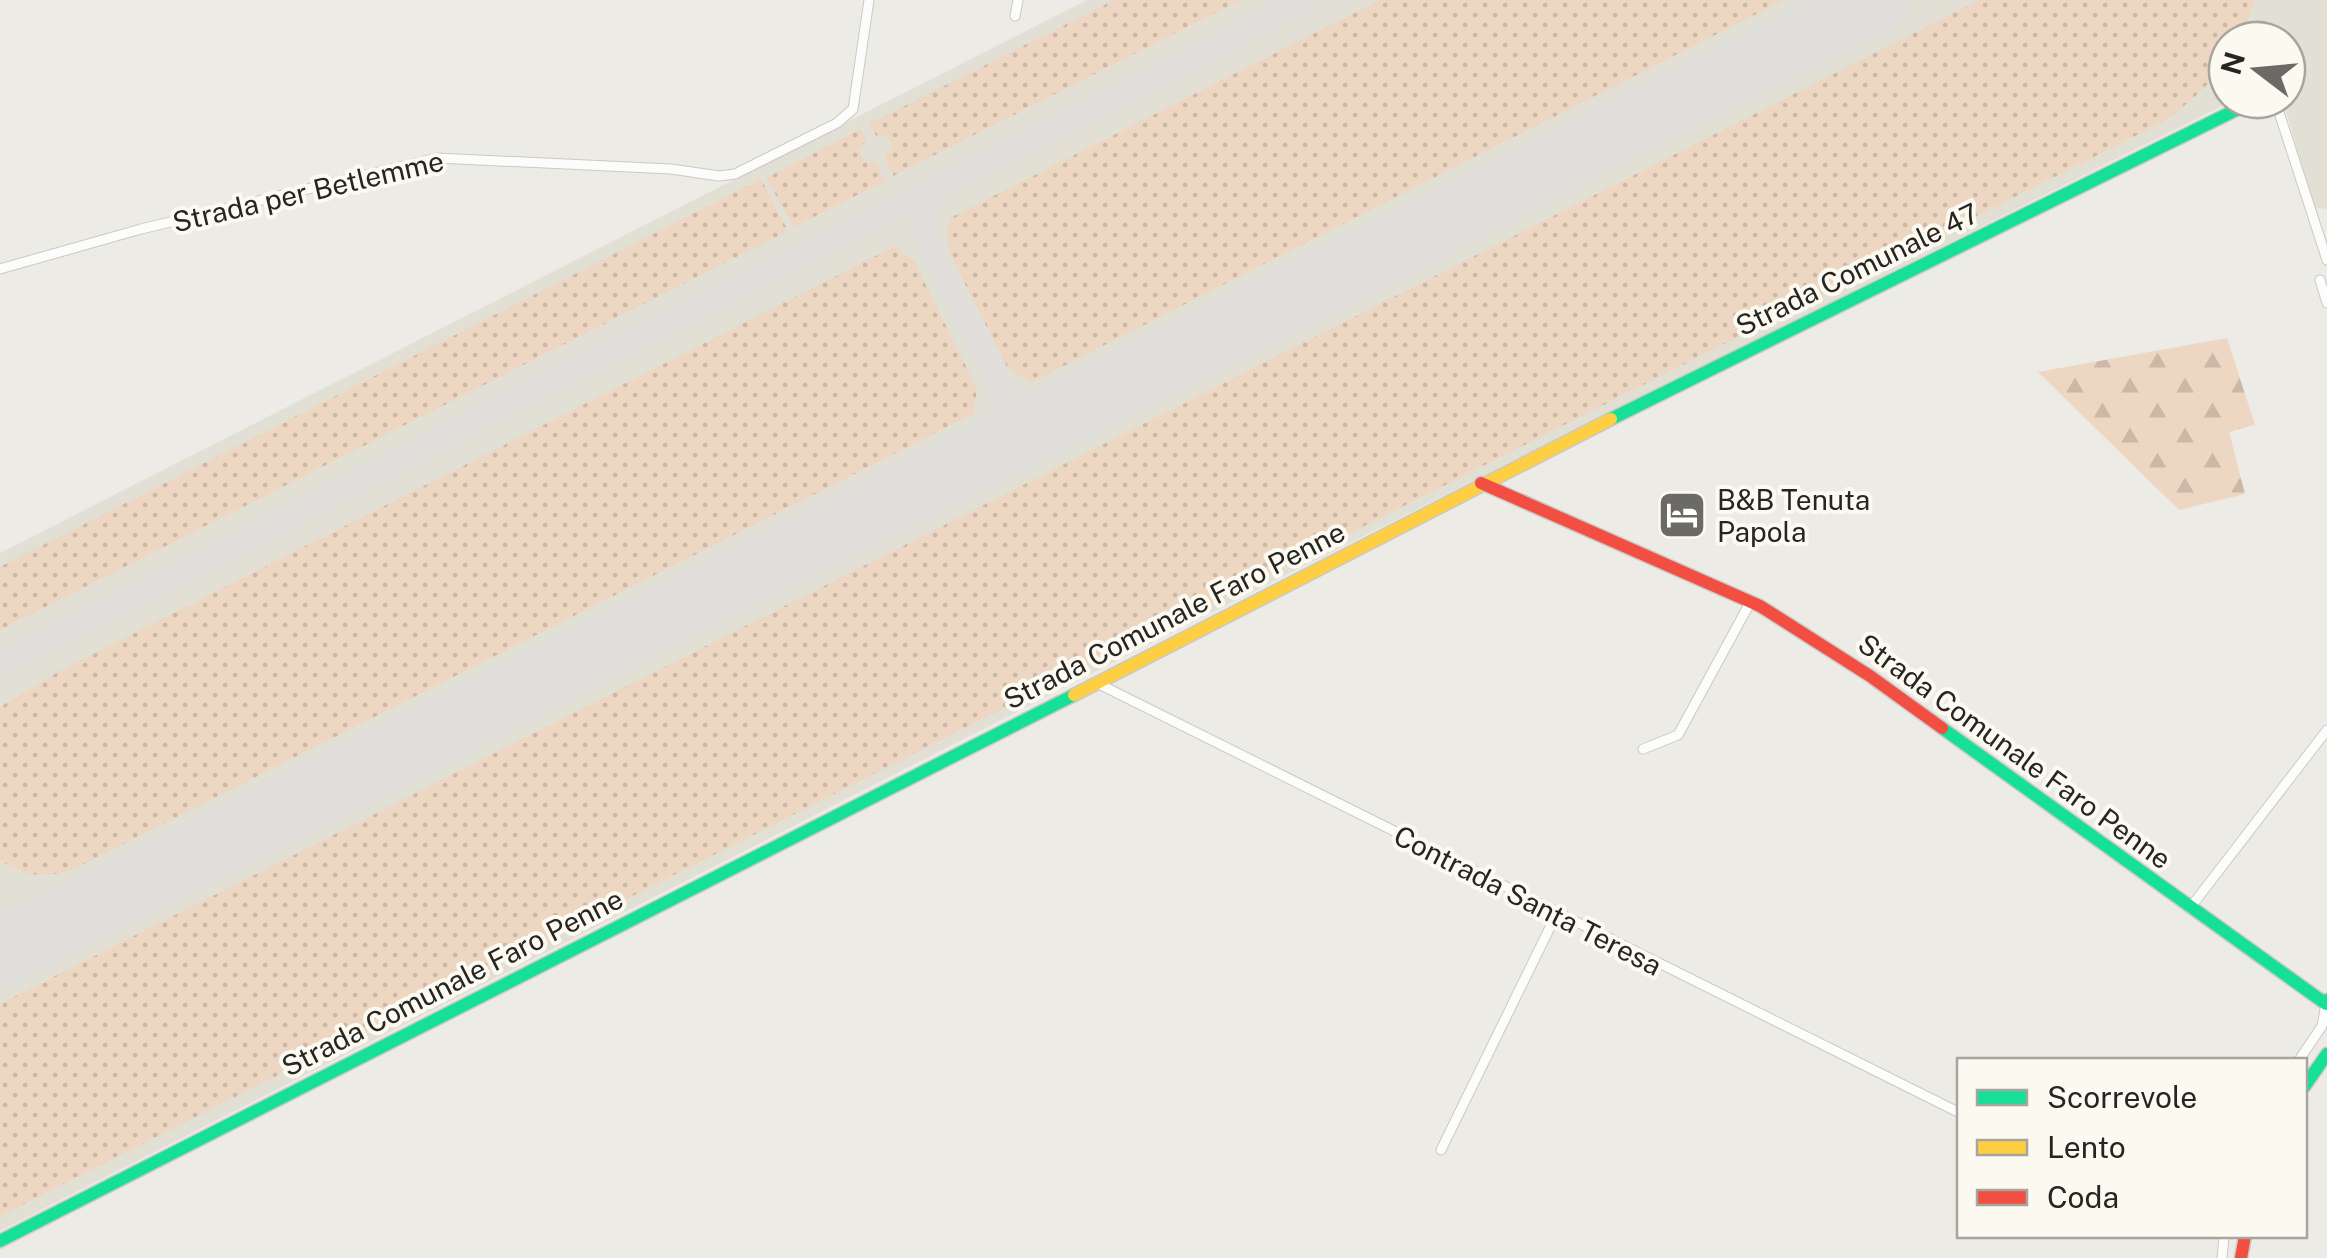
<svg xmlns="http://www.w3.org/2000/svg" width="2327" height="1258" viewBox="0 0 2327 1258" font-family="'Public Sans',sans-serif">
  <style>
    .built { fill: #e2e0d5 }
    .grass { fill: url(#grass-dots) }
    .forest { fill: url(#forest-firs) }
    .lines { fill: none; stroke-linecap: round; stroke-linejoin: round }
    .taxiway { stroke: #e0dfdc; stroke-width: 25 }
    .runway { stroke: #e0dfdc; stroke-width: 65 }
    .street-casing { stroke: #cac9c5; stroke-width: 11 }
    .fast-casing { stroke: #cac9c5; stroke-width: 15 }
    .slow-casing { stroke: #cac9c5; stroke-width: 15 }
    .jam-casing { stroke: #cac9c5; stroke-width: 15 }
    .street { stroke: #fcfcfb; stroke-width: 9 }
    .fast { stroke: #16e098; stroke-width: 12 }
    .slow { stroke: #ffcf43; stroke-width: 12 }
    .jam { stroke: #f24e42; stroke-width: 12 }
    .labels { text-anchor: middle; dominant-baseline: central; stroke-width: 8; stroke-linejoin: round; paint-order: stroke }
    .street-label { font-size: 28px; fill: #262522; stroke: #fcfaf0 }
    .poi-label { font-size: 28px; fill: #262522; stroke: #fcfaf0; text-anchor: start }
  </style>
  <defs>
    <pattern id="grass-dots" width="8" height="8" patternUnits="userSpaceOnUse" patternTransform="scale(2.5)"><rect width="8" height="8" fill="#edd6c2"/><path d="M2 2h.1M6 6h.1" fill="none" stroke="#cbb8a6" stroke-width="1.8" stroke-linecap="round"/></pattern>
    <pattern id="forest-firs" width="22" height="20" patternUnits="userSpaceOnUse" patternTransform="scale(2.5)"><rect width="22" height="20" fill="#edd6c2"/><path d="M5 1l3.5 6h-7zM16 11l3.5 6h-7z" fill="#cbb8a6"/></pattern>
  </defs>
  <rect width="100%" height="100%" fill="#ecebe6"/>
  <polygon class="built" points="1087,0 2327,0 2327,209 2314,207 2283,100 2287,100 2287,40 2227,40 2227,100 2234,100 1242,597 0,1231 0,553"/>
  <g class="grass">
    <polygon points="1114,0 1241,0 893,176 884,156 893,147 887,135 877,137 869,124"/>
    <polygon points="1380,0 1784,0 1030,383 1007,367 949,252 947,229 950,218"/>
    <path d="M1979,0H2255L2240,40H2227C2227,76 2192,99 2165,121L0,1216V1004Z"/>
    <polygon points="861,129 866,141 858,149 866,163 875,161 885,181 794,227 766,178"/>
    <polygon points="761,179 788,231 0,630 0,567"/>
    <path d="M895,246L914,261L977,389L973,414L76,868C49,879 24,877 0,860V707L58,672Z"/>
  </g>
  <polygon class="forest" points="2227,338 2255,425 2229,432 2245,494 2179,510 2038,372"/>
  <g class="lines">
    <g class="taxiway">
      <path d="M940,185C924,200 921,218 925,239L1005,393C1026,419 1053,413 1082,404"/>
      <path d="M964,464C990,442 1013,424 999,388"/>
      <polyline points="0,663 1304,0"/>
      <polyline points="0,916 33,927 58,924"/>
    </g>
    <polyline class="runway" points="0,954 1877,0"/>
    <g class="street-casing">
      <g id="street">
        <polyline points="1015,16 1018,0"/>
        <polyline points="2275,100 2327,260"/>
        <polyline points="0,269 141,229 437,158 671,169 719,176 735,174 837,123 853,109 869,0"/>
        <polyline points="2320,280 2327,303"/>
        <polyline points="1097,683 1960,1113"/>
        <polyline points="1643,749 1678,735 1751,601"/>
        <polyline points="2190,908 2327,730"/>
        <polyline points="2299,1060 2322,1026 2326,1004"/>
        <polyline points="1441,1150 1556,915"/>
        <polyline points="2222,1258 2224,1236"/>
      </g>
    </g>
    <g class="fast-casing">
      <g id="fast">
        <polyline points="1611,419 2256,100"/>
        <polyline points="1942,728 2326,1004 2327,1000"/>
        <polyline points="2304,1087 2327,1054"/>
        <polyline points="0,1241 1074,695"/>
      </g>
    </g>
    <g class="slow-casing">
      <polyline id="slow" points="1074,695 1611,419"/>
    </g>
    <g class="jam-casing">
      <g id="jam">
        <polyline points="1481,483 1760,606 1870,676 1942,728"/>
        <polyline points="2241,1258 2245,1236"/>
      </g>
    </g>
    <use href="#street" class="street"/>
    <use href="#fast" class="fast"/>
    <use href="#slow" class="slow"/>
    <use href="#jam" class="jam"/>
  </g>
  <defs>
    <g id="hotel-square" transform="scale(2.5)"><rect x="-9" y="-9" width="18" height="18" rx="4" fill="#6b6a67" stroke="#fcfaf0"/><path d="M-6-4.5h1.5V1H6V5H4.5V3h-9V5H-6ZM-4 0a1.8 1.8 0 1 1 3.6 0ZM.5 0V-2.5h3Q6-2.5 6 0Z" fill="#fff"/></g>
  </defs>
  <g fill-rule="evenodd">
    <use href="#hotel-square" x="1682" y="515"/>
  </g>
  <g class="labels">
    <g class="street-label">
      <text transform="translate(308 191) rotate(-13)">Strada per Betlemme</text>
      <text transform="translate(1857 269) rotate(-26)">Strada Comunale 47</text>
      <text transform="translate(1174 615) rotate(-27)">Strada Comunale Faro Penne</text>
      <text transform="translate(2015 751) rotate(36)">Strada Comunale Faro Penne</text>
      <text transform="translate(1528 900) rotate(27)">Contrada Santa Teresa</text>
      <text transform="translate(452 982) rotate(-27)">Strada Comunale Faro Penne</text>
    </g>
    <g class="poi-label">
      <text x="1717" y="499">B&amp;B Tenuta<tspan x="1717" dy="32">Papola</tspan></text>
    </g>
  </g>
  <rect x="1957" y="1058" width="350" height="180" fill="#fcfaf0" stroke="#a6a59e" stroke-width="2.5"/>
  <rect x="1977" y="1090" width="50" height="15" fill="#16e098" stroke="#a6a59e" stroke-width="2.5"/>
  <text x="2047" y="1108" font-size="30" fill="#262522">Scorrevole</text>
  <rect x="1977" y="1140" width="50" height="15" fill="#ffcf43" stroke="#a6a59e" stroke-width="2.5"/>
  <text x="2047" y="1158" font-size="30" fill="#262522">Lento</text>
  <rect x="1977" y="1190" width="50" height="15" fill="#f24e42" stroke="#a6a59e" stroke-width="2.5"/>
  <text x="2047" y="1208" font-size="30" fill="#262522">Coda</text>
  <g transform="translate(2257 70) rotate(286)"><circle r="48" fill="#fcfaf0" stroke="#a6a59e" stroke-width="2.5"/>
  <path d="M0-8L18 38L0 25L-18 38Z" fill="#6b6a67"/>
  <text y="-15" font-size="28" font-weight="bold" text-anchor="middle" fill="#262522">N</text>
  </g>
</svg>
